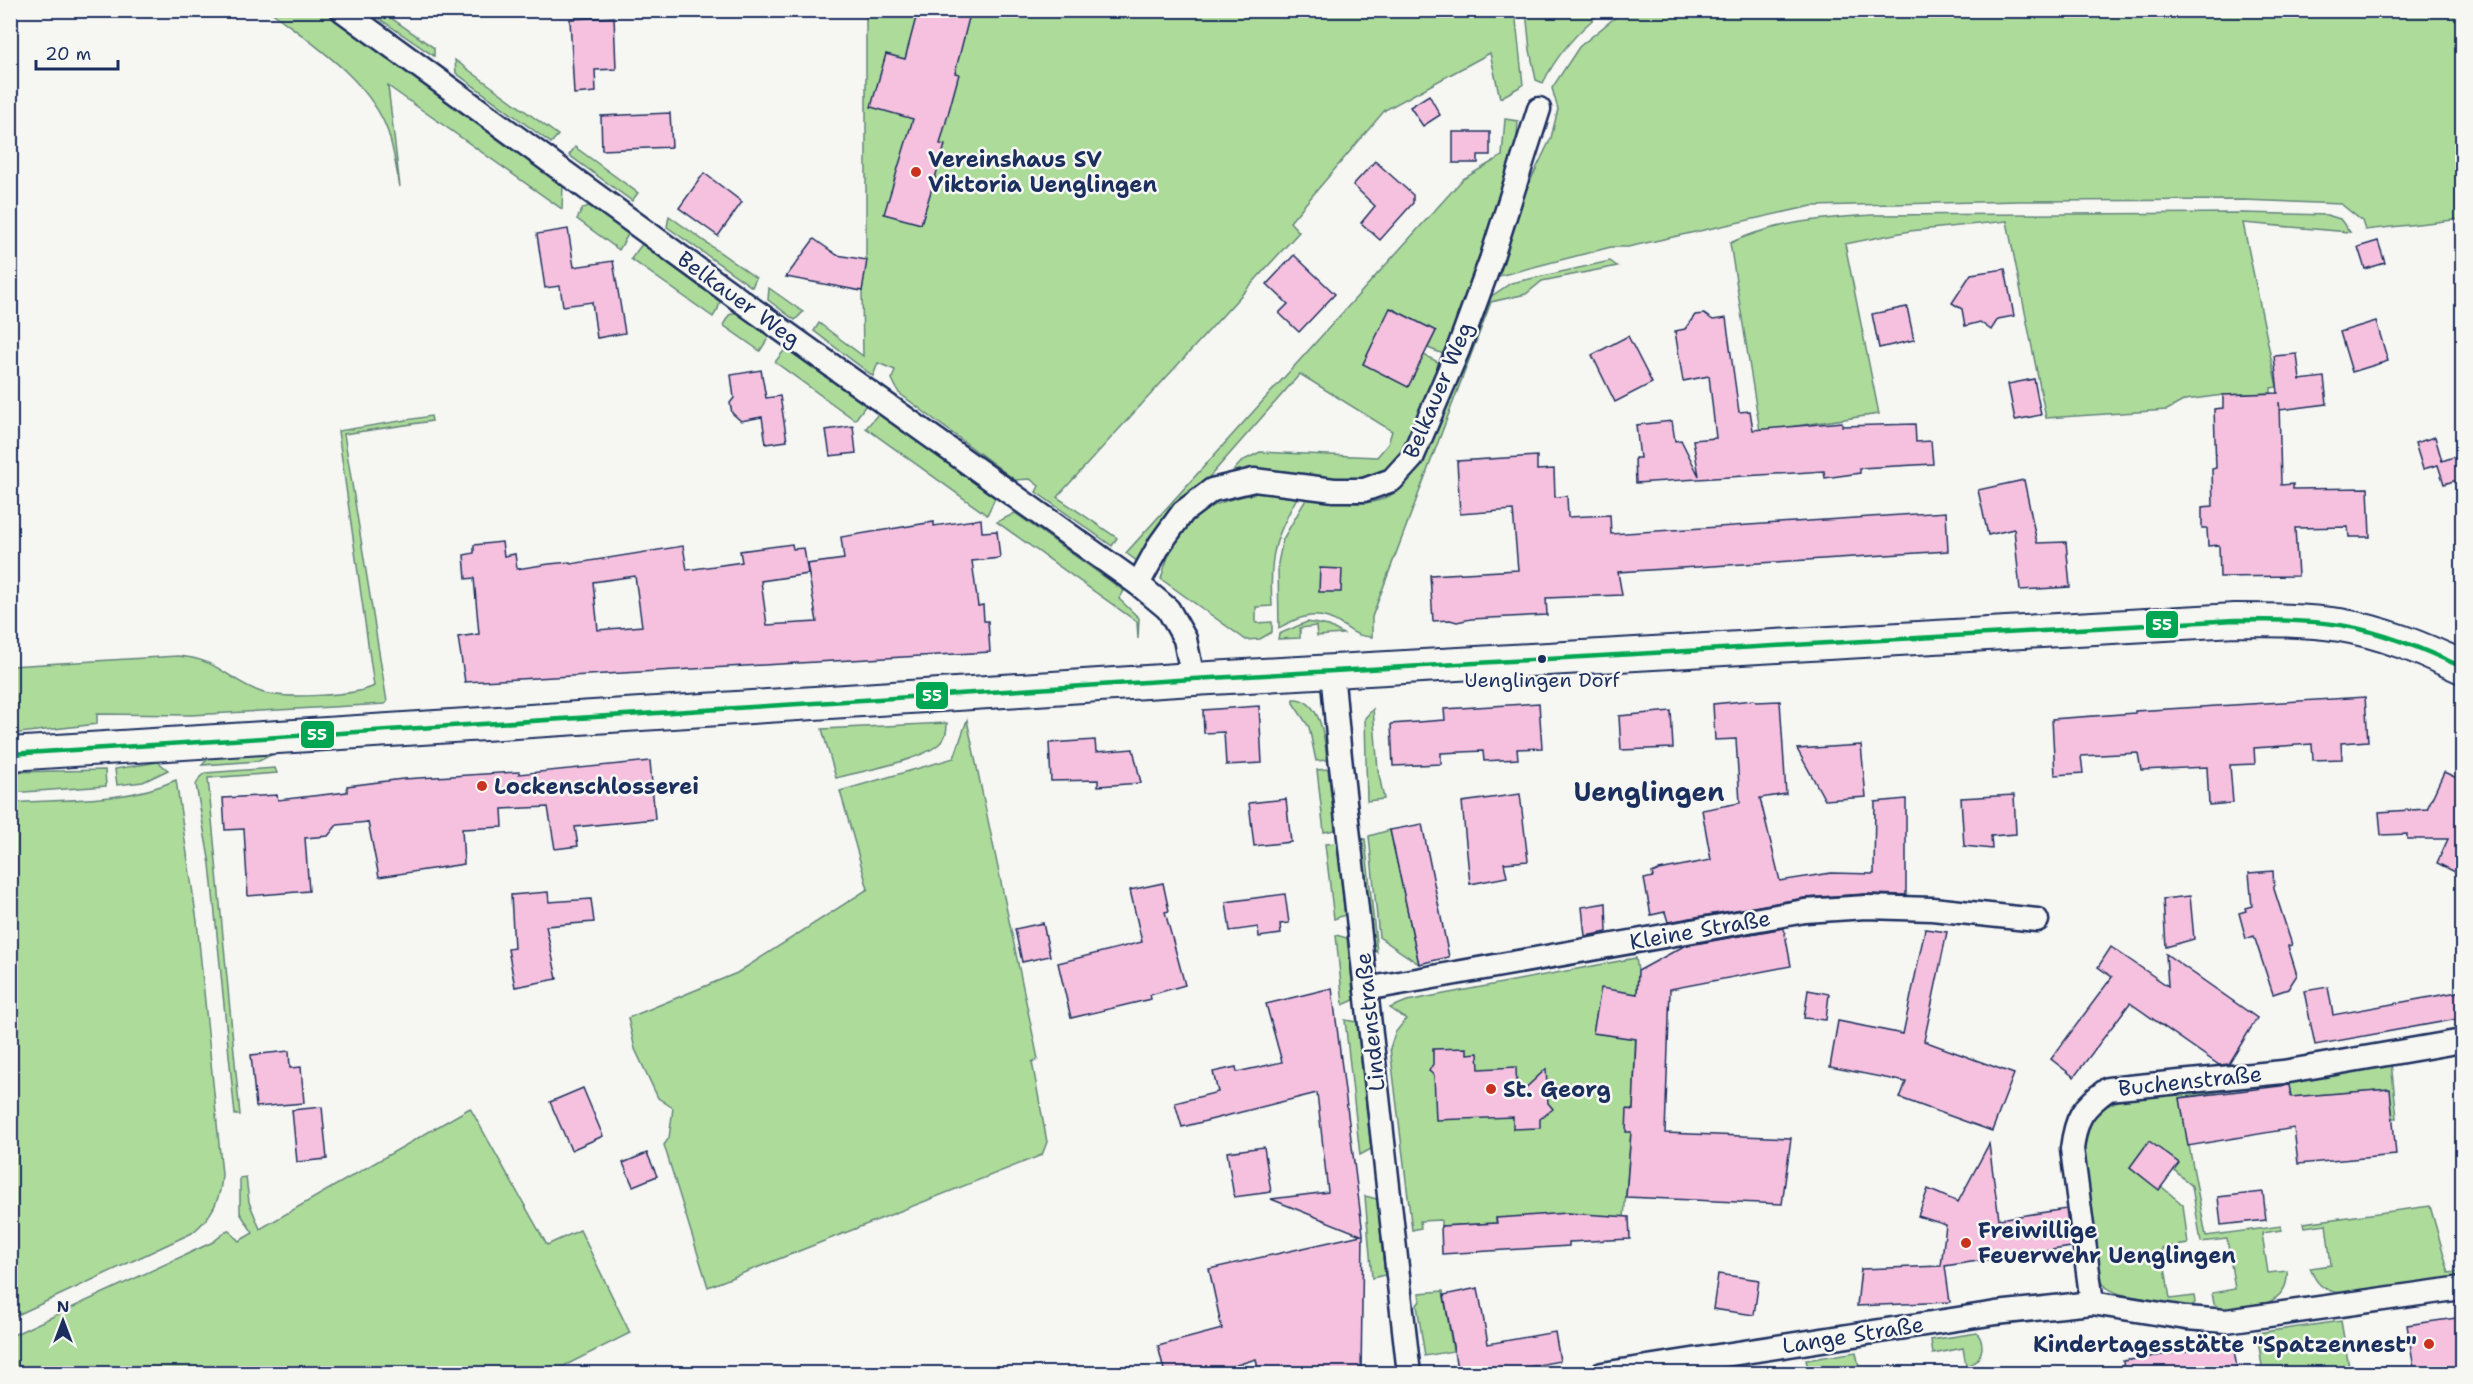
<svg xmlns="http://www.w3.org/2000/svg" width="2473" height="1384" viewBox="0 0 2473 1384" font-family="'Shantell Sans',sans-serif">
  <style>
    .green { fill: #addb9a; stroke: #64857c; stroke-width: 1.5 }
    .building { fill: #f5c1de; stroke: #1b2f5e; stroke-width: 1.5; fill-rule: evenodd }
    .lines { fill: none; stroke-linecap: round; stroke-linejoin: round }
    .minor-casing { stroke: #1b2f5e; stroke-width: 27 }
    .secondary-casing { stroke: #1b2f5e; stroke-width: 36 }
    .minor { stroke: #f6f6f2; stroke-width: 22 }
    .secondary { stroke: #f6f6f2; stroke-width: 32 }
    .bus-1-casing { stroke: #f6f6f2; stroke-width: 9 }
    .bus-1 { stroke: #00a651; stroke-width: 4.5 }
    .poi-dot { fill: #c8321e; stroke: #f6f6f2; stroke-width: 2 }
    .bus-dot { fill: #1b2f5e; stroke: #f6f6f2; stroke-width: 2 }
    .labels { text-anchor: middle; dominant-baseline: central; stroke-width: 5; stroke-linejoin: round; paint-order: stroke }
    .bus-label { font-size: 20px; fill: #1b2f5e; stroke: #f6f6f2 }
    .poi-label { font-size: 22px; font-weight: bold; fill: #1b2f5e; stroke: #f6f6f2; text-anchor: start }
    .street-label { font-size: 22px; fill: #1b2f5e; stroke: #f6f6f2 }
    .quarter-label { font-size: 26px; font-weight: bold; fill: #1b2f5e; stroke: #f6f6f2 }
    .line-badge { stroke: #f6f6f2; stroke-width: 2 }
    .badge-label { font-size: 16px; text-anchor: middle; font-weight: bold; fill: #fff }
  </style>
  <rect width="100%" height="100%" fill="#f6f6f2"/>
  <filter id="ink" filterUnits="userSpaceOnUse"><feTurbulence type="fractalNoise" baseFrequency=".0167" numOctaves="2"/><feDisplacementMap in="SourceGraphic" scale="12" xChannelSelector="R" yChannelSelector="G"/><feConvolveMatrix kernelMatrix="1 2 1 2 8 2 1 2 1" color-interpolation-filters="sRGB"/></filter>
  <g filter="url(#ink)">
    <g class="green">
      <path d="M270,11H327L563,185L562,209L388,86L400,187C396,169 394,150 388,132C370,80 311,43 270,11Z"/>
      <polygon points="368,11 381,11 434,48 434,56"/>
      <polygon points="866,11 1515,11 1523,85 1500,98 1490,53 1385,110 1290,222 1299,232 1057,497 1117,538 1112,546 1036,492 1039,486 1030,479 1015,480 899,393 892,379 895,370 878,363 873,376 814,331 819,323 863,356 862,291 866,260"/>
      <path d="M1526,11V10L1603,11C1578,31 1557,54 1543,83L1536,80L1530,50Z"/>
      <polygon points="1623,11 2462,11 2462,219 2365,230 2362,221 2341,204 2243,200 2019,201 1812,206 1628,247 1611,247 1499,276 1491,274 1523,196 1551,138 1558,109 1552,88 1579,47"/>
      <polygon points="455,60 558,135 551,143 456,73"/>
      <polygon points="1505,119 1518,121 1516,156 1446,355 1428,348 1436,331 1391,308 1363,364 1408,386 1424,355 1442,364 1412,439 1388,474 1365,483 1226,479 1242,461 1260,452 1377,457 1388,444 1392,431 1300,374 1197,491 1138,562 1126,553 1463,179 1502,156"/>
      <polygon points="575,147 638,193 632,201 569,155"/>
      <polygon points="589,206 629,233 619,250 577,219 583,208"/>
      <path d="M2242,213L2327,215L2340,219L2350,232L2243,223L2277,387L2271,388V393L2223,395L2185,400L2167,410L2046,418L2007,221L1910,231L1845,244L1879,414L1760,431L1730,243C1775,222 1823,218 1873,215Z"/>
      <polygon points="669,216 756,278 752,287 667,227"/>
      <polygon points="642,244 720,302 718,309 713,317 631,259"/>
      <path d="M1610,261L1617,266L1542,281L1526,294L1491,302L1372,617V637C1356,636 1355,633 1342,625C1319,610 1301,615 1279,628L1278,563L1283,539L1308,496C1355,504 1387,514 1417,469L1479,307L1493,295L1511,283Z"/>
      <polygon points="769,288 803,312 795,320 768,300"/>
      <polygon points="736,312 769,337 760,351 723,325 729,315"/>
      <polygon points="787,347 866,405 855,420 775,362"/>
      <polygon points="879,413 995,498 987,515 866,428"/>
      <path d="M431,416L432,421L344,434L387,702L385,704L191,715L97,714V724L11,734V666L178,656C219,659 227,680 261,692C280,699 357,696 374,686L338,431Z"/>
      <path d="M1263,492L1299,494C1274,539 1269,555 1272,606L1256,607V623L1272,622V632L1260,639L1246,640L1161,579C1177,518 1203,503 1263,492Z"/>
      <polygon points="1015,513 1124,591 1119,599 1139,618 1138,639 1137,622 997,522"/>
      <polygon points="1307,622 1329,626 1343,634 1317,636 1316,626 1300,628 1300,638 1278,639 1279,634"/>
      <path d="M1293,699C1321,698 1325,740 1327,760L1316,761L1309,727L1293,703Z"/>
      <polygon points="1373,709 1378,770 1384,799 1367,801 1365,718"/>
      <polygon points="967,720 1038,1059 1032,1062 1047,1142 1042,1155 708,1287 664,1145 669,1138 673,1108 658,1098 635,1049 628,1018 737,973 868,889 840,791 954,758"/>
      <path d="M947,723C947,731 946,738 939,744C920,761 862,771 836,778L822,729Z"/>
      <polygon points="268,751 271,755 259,761 202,765 213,754"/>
      <polygon points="158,762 168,770 143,782 117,785 115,769"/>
      <polygon points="275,768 277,773 208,778 240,1115 235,1115 210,864 196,785 200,777 205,773"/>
      <polygon points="1328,769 1335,830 1324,832 1317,770"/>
      <polygon points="105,770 106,786 11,793 11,772"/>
      <path d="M176,780L197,921L222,1174C221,1199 212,1217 192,1233L11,1318V803C65,799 126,803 176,780Z"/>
      <polygon points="1390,830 1419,964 1379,937 1369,836"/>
      <polygon points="1359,839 1365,839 1377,952 1372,948"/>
      <polygon points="1337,843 1345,915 1334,919 1325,844"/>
      <polygon points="1336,935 1347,938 1354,1000 1343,1005"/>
      <polygon points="1636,958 1638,971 1633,1109 1627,1110 1631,1132 1624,1217 1496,1218 1496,1223 1441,1226 1441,1220 1420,1221 1421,1228 1412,1230 1390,1048 1395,1033 1406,1019 1390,1008 1407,1001"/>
      <polygon points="1345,1020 1357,1022 1371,1149 1360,1155"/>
      <path d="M2391,1063L2397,1118H2393L2389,1089L2291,1097L2288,1080L2180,1098L2206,1236L2281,1226V1230L2262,1233L2268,1273L2287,1271C2290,1307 2249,1308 2223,1310L2214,1304L2212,1293L2235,1289L2227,1239L2201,1242L2192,1186L2174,1170L2149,1141L2130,1167L2159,1189L2161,1186L2183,1205L2188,1244L2162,1248L2170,1299L2194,1296L2195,1303L2190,1307L2120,1294C2108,1290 2103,1286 2098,1275L2079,1145L2090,1119L2099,1110L2115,1102L2148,1093Z"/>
      <polygon points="470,1108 547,1245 580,1230 630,1333 550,1373 11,1373 11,1336 213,1242 228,1230 239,1241 253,1233 240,1213 240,1178 246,1177 249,1202 260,1229"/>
      <polygon points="1365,1196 1377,1199 1385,1275 1372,1278"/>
      <path d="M2430,1206L2449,1273L2462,1271V1278L2339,1293C2322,1290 2316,1283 2310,1268L2331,1265L2326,1224L2305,1227L2304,1223Z"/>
      <polygon points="1443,1291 1453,1351 1425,1356 1417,1305 1420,1301 1419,1293"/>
      <polygon points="2341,1321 2350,1373 2263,1373 2257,1333"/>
      <path d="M1977,1333C1987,1345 1981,1363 1966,1366L1963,1348L1933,1354L1931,1340Z"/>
      <polygon points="1856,1352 1859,1367 1838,1371 1839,1373 1809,1373 1806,1360"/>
    </g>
    <g class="building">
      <polygon points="918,10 971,10 955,73 959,74 940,144 945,145 921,224 884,214 913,119 871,107 886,54 905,59"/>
      <polygon points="614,17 616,69 595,70 596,92 574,94 570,19"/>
      <polygon points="1429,95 1440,115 1423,126 1410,107"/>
      <polygon points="670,113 672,147 602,150 601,116"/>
      <polygon points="1453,132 1490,132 1490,155 1478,155 1478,163 1453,163"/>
      <polygon points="1375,161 1413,195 1413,203 1380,240 1361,223 1375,206 1353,185"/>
      <polygon points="704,173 742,202 718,236 679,208"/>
      <polygon points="568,229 574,267 613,261 625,333 597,338 592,302 563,306 560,286 545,288 537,234"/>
      <polygon points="814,239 837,255 867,260 862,291 786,277"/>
      <polygon points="2378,241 2385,263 2365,269 2358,247"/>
      <polygon points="1294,255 1335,294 1299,332 1279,313 1288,304 1267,284"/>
      <polygon points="2005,269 2014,316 1998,319 1991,330 1980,322 1965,326 1962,309 1952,303 1971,274"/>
      <polygon points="1907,307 1914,340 1879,348 1872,314"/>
      <polygon points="1390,308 1436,331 1408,387 1363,364"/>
      <polygon points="1704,314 1713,320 1726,318 1739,412 1750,411 1753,430 1842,422 1842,426 1915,424 1916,442 1931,441 1933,464 1860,468 1860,473 1825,478 1824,471 1636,483 1635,458 1640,458 1636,425 1672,421 1675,441 1681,440 1699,476 1693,440 1716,438 1709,376 1683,381 1675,331 1685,329 1695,315"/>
      <polygon points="2376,321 2388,361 2352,372 2340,332"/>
      <polygon points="1628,336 1652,383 1615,402 1592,355"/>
      <polygon points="2297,354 2300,380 2324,377 2327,404 2280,410 2279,402 2281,485 2293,484 2293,489 2368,488 2370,537 2349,537 2348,527 2295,528 2298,576 2220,577 2219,545 2208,546 2207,528 2202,528 2202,507 2213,506 2212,469 2216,468 2214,409 2223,408 2223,395 2278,393 2274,356"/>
      <polygon points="761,370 766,398 780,396 787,441 766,444 762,417 741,421 732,413 730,403 734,398 731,375"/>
      <polygon points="2034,379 2041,415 2015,420 2008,384"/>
      <polygon points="853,426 856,453 830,456 826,430"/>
      <polygon points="2435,437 2442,461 2463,454 2463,478 2444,484 2438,465 2423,469 2415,443"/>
      <polygon points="1537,456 1537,470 1554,469 1555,497 1567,496 1568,517 1610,515 1611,534 1946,512 1948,551 1618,572 1622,595 1546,598 1547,615 1471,619 1457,622 1450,620 1433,621 1430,575 1518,570 1513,510 1460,514 1457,461"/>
      <polygon points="2024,480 2037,543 2066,542 2070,587 2020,590 2014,529 1988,535 1978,490"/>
      <path d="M981,519L982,532L997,531L1000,558L972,561L978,606L983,605L984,621H988L990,652L465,682L458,637L479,634L474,578L466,579L464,555L474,553V545L502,542L504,556L515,554L517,569L549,564L570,562L571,564L683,546L687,570L742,562L740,551L792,544L793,549L804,548L808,574L761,581L767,625L817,622L807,564L844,559L841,537L934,522V526ZM635,576L642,626L598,630L593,582Z"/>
      <polygon points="1320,568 1342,569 1341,592 1319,592"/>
      <polygon points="2365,697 2368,741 2341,743 2342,759 2313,760 2312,744 2254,748 2255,764 2230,765 2233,803 2209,805 2207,767 2141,770 2138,753 2081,756 2083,773 2055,775 2052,719 2135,713 2135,711"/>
      <polygon points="1754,700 1756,702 1780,701 1786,794 1760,798 1780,881 1831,873 1874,874 1875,802 1906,799 1906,895 1865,894 1804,898 1668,922 1665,912 1651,915 1644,879 1653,877 1652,873 1659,870 1711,860 1702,810 1740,803 1736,739 1715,740 1713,704"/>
      <polygon points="1539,703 1542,748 1517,749 1518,759 1484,761 1483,751 1441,753 1441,764 1393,766 1391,724 1445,720 1444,709"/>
      <polygon points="1259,706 1262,763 1226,765 1224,732 1204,733 1203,710"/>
      <polygon points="1671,711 1673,748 1621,750 1619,716"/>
      <polygon points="1095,740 1096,752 1133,749 1141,783 1098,786 1098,780 1051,781 1049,743"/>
      <polygon points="1861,745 1866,797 1825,800 1797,749"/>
      <polygon points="650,761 655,819 575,827 578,846 555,849 548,807 502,809 503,827 462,829 464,864 379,877 368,822 337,825 328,836 305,838 309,891 248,896 244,829 225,830 223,798 277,795 278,800 347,792 347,786 403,779 519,772 519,774"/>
      <polygon points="2444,772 2463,781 2463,876 2437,863 2448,839 2407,839 2407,834 2381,835 2379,812 2427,809"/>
      <polygon points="1520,794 1528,861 1504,863 1507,877 1470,884 1462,802"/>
      <polygon points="2014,795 2016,834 1991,836 1992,849 1964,846 1961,798"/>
      <polygon points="1286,799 1291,842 1254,846 1249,803"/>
      <polygon points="1422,824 1449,957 1419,964 1390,830"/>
      <polygon points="2273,871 2274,889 2292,945 2288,946 2297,975 2288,989 2273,994 2254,936 2246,939 2239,913 2246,911 2245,908 2252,906 2249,873"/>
      <polygon points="1163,883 1169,911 1165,912 1185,985 1150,995 1151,999 1071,1018 1058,963 1142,942 1130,890"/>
      <polygon points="548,892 549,902 591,899 594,922 546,926 557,979 515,987 508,949 514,948 511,895"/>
      <polygon points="1285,894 1289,923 1280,924 1281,934 1259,937 1258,927 1230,931 1226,902"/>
      <polygon points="2190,896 2194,939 2166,947 2163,899"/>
      <polygon points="1606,903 1607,932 1585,936 1582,907"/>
      <polygon points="1043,923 1050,956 1022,962 1015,929"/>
      <polygon points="1784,928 1791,966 1670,989 1665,1133 1791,1138 1782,1204 1626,1197 1631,1132 1626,1132 1627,1109 1633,1110 1636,1039 1593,1033 1601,988 1637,994 1638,971 1684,946"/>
      <polygon points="1925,929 1947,932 1924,1041 2014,1074 1992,1131 1900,1098 1906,1082 1830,1067 1838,1021 1903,1034"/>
      <polygon points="2111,947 2168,986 2166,954 2257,1018 2229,1064 2219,1065 2130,1003 2074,1077 2051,1059 2112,977 2098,967"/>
      <polygon points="2328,987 2333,1015 2463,991 2463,1018 2315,1045 2304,991"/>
      <polygon points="1332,988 1363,1234 1361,1374 1259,1374 1256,1359 1207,1374 1165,1374 1158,1346 1222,1329 1209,1269 1361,1235 1271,1199 1328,1192 1317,1093 1182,1127 1175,1103 1218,1092 1213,1072 1236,1067 1237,1072 1282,1062 1266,1004"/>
      <polygon points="1808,990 1829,994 1826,1020 1804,1018"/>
      <polygon points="1467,1048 1467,1054 1478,1053 1479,1069 1516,1067 1517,1096 1546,1069 1548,1103 1553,1109 1540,1119 1540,1128 1513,1129 1513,1117 1436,1120 1434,1075 1429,1071 1433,1064 1433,1049"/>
      <polygon points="289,1051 290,1068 301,1067 304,1103 256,1107 251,1055"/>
      <polygon points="2289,1085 2291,1097 2390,1089 2396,1155 2298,1164 2294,1128 2188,1146 2180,1098"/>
      <polygon points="583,1088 603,1136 571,1150 550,1102"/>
      <polygon points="322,1107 327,1159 297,1162 292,1110"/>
      <polygon points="2149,1141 2179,1163 2159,1190 2130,1167"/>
      <polygon points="1989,1144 1999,1219 2066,1209 2071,1247 1945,1266 1950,1302 1857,1306 1861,1269 1941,1266 1946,1225 1918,1216 1928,1189 1958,1202"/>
      <polygon points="1264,1147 1271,1192 1234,1197 1227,1152"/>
      <polygon points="647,1153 657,1176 633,1186 623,1163"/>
      <polygon points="2263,1192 2266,1220 2221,1225 2218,1197"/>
      <polygon points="1567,1213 1629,1217 1630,1239 1569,1242 1569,1246 1442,1254 1441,1226 1497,1223 1496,1218"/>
      <polygon points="1718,1274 1759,1280 1754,1315 1713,1309"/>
      <polygon points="1478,1288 1488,1344 1555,1332 1560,1361 1490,1374 1458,1374 1444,1295"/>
      <polygon points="2463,1317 2463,1374 2415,1374 2407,1325"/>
      <polygon points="2233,1344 2238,1374 2124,1374 2123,1361"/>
    </g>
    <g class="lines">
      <g class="minor-casing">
        <g id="minor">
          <polyline points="342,10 751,308 1138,584 1168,609 1185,639 1193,679"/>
          <polyline points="1138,584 1160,544 1183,512 1212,490 1254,480 1334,490 1364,490 1392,480 1412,458 1458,350 1491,260 1539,109"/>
          <polyline points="1332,671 1340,757 1409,1374"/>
          <polyline points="1366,989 1805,911 1866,907 1932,909 2037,920"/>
          <path d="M2092,1303L2072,1149C2076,1117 2082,1108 2108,1089L2283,1072L2462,1041"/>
          <polyline points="1602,1374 1996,1313 2092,1303 2186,1318 2226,1321 2462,1288"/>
        </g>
      </g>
      <g class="secondary-casing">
        <path id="secondary" d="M10,754L1193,679L2235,620C2270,620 2305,620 2340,625C2383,632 2423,649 2462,667"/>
      </g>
      <use href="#minor" class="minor"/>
      <use href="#secondary" class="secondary"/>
      <g class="bus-1-casing">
        <path id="bus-1" d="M10,754L1193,679L2235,620C2270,620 2305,620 2340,625C2383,632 2423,649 2462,667"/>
      </g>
      <use href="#bus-1" class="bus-1"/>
    </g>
  </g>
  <g class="poi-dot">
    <circle cx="916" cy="172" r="6"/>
    <circle cx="482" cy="786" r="6"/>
    <circle cx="1491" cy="1089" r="6"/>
    <circle cx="1966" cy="1243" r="6"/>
    <circle cx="2429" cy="1344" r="6"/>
  </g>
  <circle class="bus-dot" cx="1542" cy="659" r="5"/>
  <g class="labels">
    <g class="bus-label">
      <text x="1542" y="680">Uenglingen Dorf</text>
    </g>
    <g class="poi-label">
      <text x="928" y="159">Vereinshaus SV<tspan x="928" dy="25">Viktoria Uenglingen</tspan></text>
      <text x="494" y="786">Lockenschlosserei</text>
      <text x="1503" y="1089">St. Georg</text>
      <text x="1978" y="1230">Freiwillige<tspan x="1978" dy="25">Feuerwehr Uenglingen</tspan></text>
      <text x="2417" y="1344" text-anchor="end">Kindertagesstätte "Spatzennest"</text>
    </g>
    <g class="street-label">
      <text transform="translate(739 299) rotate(36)">Belkauer Weg</text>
      <text transform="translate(1438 390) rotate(-67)">Belkauer Weg</text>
      <text transform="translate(1700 930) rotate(-10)">Kleine Straße</text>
      <text transform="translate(1370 1022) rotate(-96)">Lindenstraße</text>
      <text transform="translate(2190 1081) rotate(-6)">Buchenstraße</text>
      <text transform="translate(1853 1335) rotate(-9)">Lange Straße</text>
    </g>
    <g class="quarter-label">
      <text x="1649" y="791">Uenglingen</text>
    </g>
  </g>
  <g class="line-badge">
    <rect x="2145" y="610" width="34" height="29" rx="6" fill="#00a651"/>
    <rect x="915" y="681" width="34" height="29" rx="6" fill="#00a651"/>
    <rect x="300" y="720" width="35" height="29" rx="6" fill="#00a651"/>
  </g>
  <g class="badge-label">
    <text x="2162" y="630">55</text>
    <text x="932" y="701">55</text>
    <text x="317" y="740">55</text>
  </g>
  <rect width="2473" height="1384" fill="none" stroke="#f6f6f2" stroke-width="36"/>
  <rect x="18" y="18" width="2437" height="1348" fill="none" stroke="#1b2f5e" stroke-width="2" filter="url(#ink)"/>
  <g transform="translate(63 1321)" stroke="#f6f6f2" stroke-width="4.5" paint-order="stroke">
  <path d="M0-4.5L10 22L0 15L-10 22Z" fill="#1b2f5e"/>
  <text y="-9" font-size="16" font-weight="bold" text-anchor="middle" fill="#1b2f5e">N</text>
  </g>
  <path d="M36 60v9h82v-9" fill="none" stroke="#1b2f5e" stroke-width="3"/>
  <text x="45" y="60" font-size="18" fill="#1b2f5e" stroke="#f6f6f2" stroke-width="4.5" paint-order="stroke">20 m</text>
</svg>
